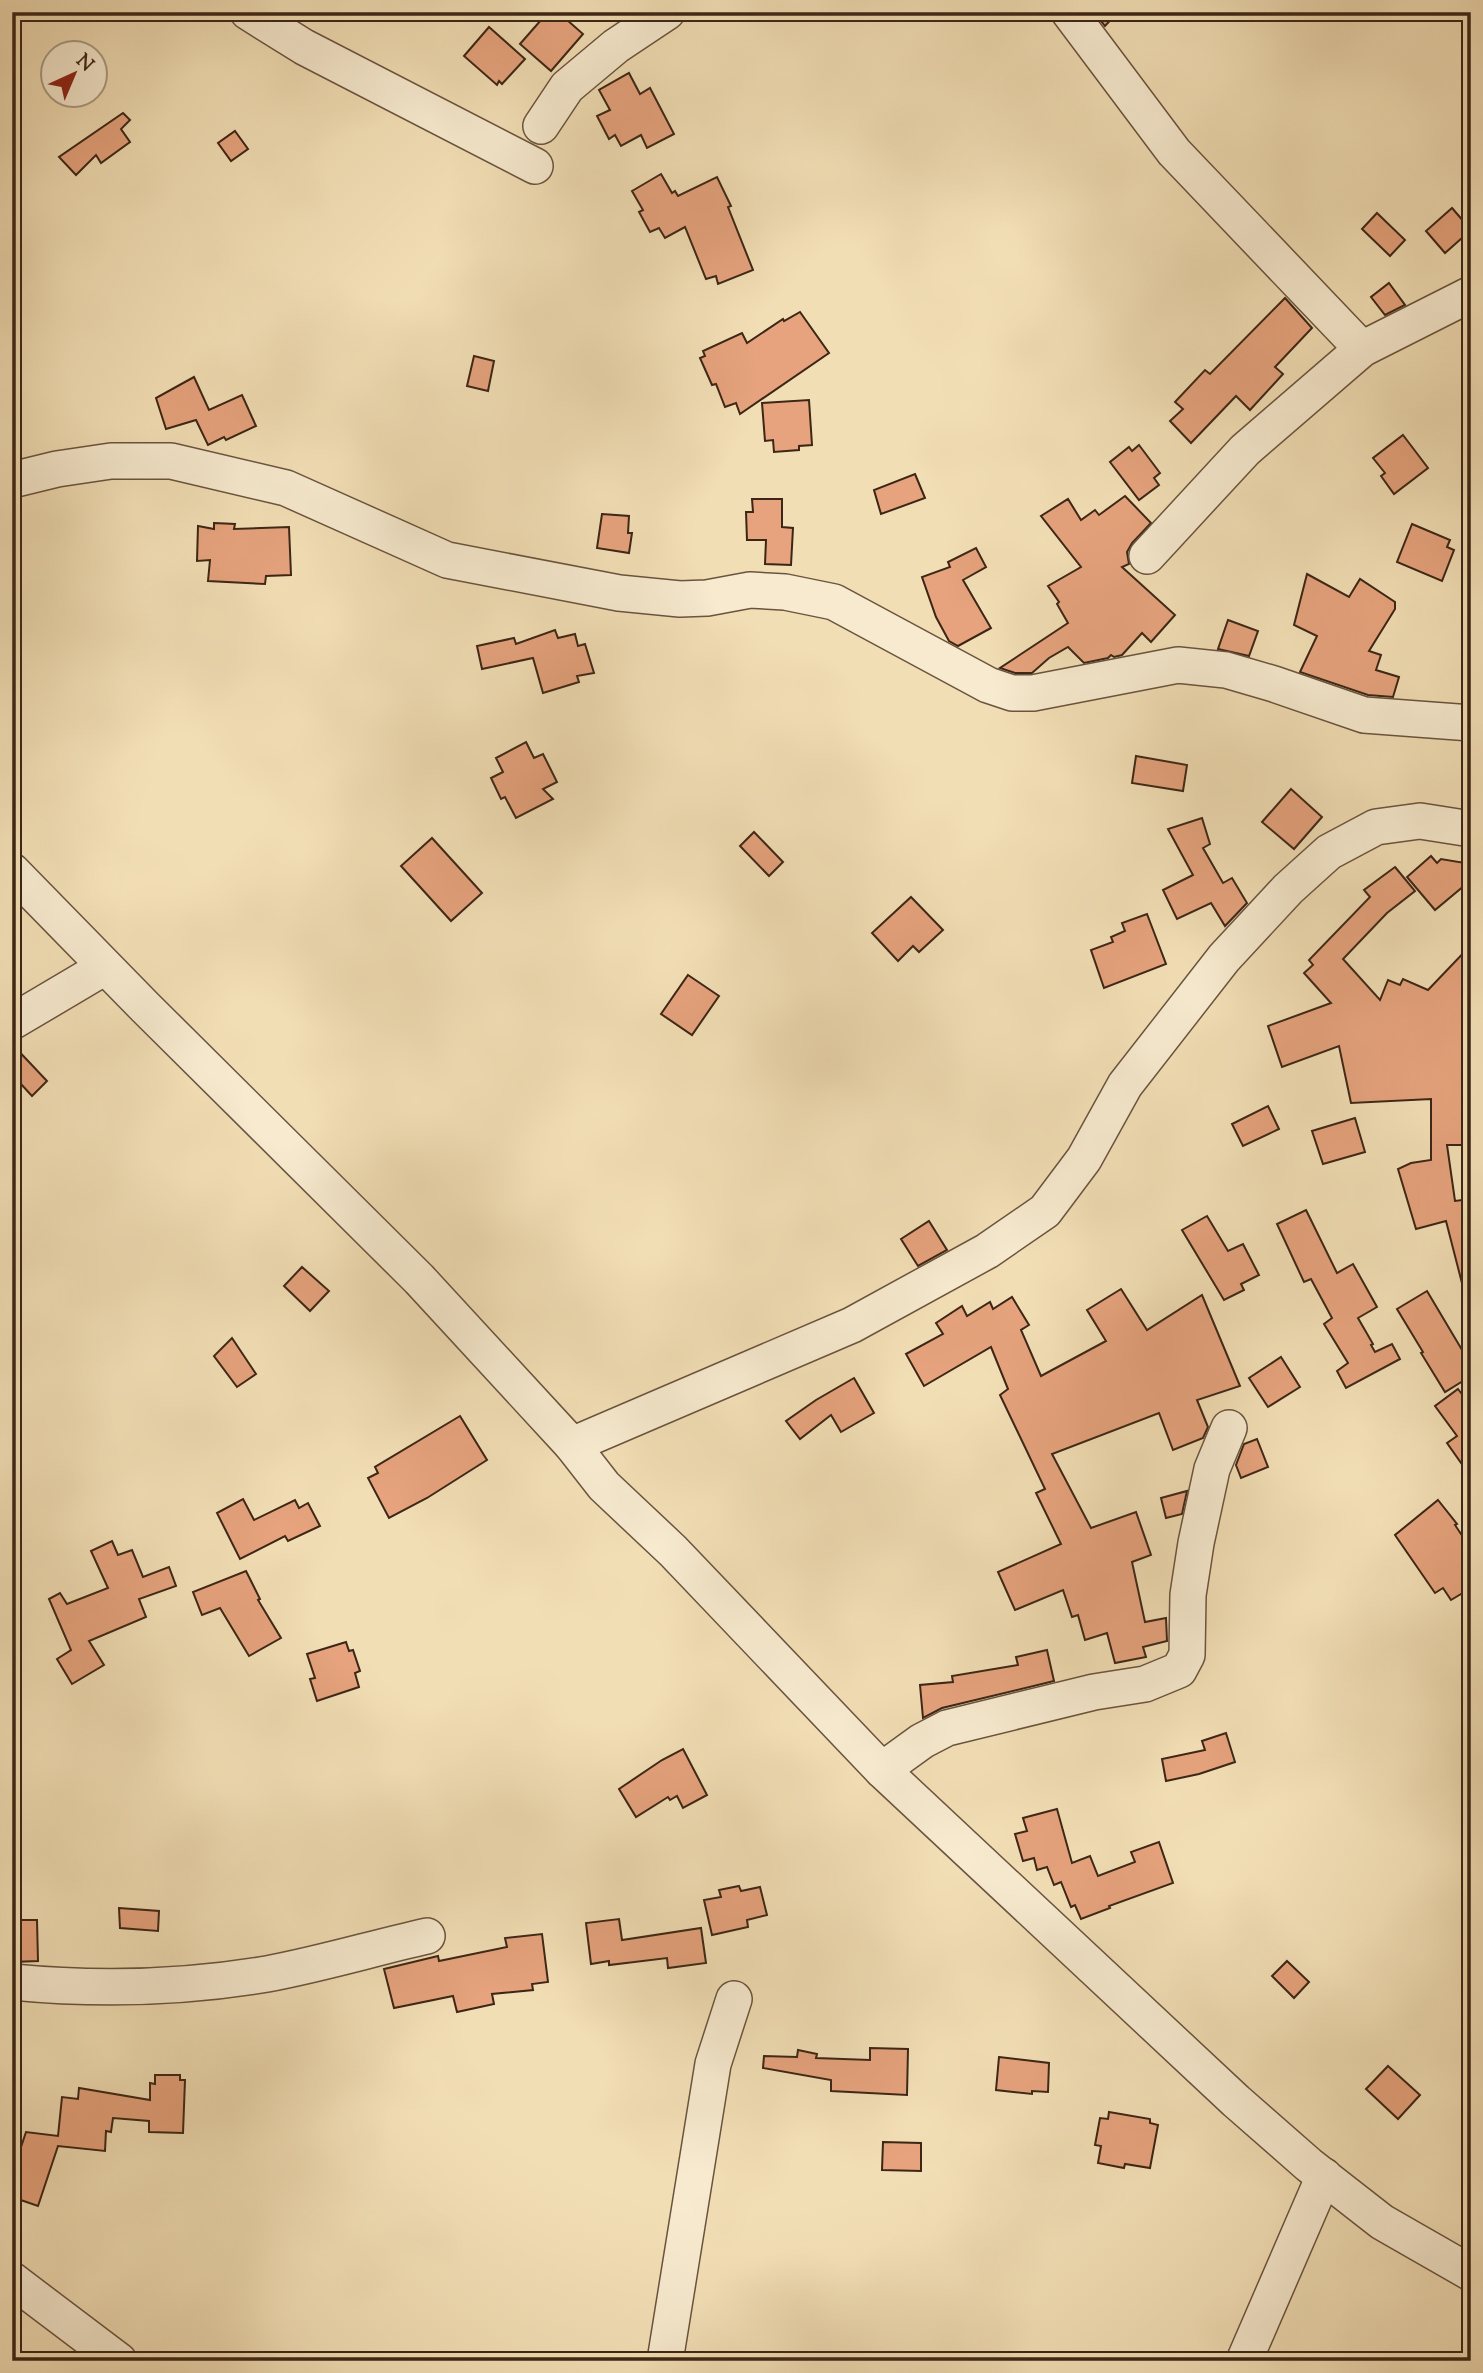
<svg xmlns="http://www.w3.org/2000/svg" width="1483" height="2373" viewBox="0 0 1483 2373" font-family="'Sorts Mill Goudy',serif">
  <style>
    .building { fill: #e6a37d; stroke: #3c2616; stroke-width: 2 }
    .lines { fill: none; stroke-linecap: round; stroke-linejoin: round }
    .minor-casing { stroke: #6a543e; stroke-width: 38 }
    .minor { stroke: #f7eacf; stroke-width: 35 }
  </style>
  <rect width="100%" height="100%" fill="#f2deb5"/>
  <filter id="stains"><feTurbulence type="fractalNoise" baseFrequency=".00286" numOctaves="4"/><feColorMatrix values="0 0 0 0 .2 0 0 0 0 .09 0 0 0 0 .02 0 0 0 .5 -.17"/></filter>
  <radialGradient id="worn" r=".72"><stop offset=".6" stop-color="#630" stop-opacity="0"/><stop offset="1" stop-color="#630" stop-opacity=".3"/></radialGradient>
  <g class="building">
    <polygon points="548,12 558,12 583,34 551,71 520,44"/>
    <polygon points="1094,12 1118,12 1105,26"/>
    <polygon points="489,27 525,59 502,84 499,81 497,85 464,56"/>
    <polygon points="629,73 640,94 650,88 674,134 647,148 641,135 621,146 615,135 609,139 597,116 610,110 599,90"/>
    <polygon points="123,113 130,120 121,129 130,142 101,163 96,155 76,175 59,157"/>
    <polygon points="235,131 248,149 231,161 218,143"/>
    <polygon points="661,174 672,193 675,191 678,196 717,177 731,206 728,207 753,270 718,284 716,276 706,279 685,227 665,238 659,228 650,232 639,212 643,210 632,191"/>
    <polygon points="1452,208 1471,230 1445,253 1426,231"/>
    <polygon points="1377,213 1405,240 1390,256 1362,229"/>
    <polygon points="1389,283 1405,305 1385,315 1371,297"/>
    <polygon points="1285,298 1312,328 1275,367 1283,374 1250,410 1236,396 1191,443 1170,421 1183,409 1175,402 1205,370 1210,374"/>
    <polygon points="800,312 829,353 740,414 736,403 725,407 716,384 712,385 700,358 705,356 703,351 742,333 747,343 783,319 784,321"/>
    <polygon points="474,356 494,361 488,391 467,386"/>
    <polygon points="194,377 209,410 242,395 256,426 226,440 224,437 208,445 196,420 166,429 156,398"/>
    <polygon points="809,400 812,445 799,446 799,450 774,452 773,440 765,441 762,403"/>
    <polygon points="1403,435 1428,468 1394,494 1381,476 1385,473 1373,458"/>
    <polygon points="1139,445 1160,473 1154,478 1159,485 1139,500 1110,462 1129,447 1132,451"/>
    <polygon points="915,474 925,498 881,514 874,490"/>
    <polygon points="1125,496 1151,523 1132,543 1127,552 1129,564 1122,567 1175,615 1151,642 1142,633 1122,655 1114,657 1111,655 1108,658 1084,663 1068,647 1049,658 1032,673 1015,673 1000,668 1068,623 1057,604 1059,602 1048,586 1081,567 1041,516 1068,499 1081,520 1095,510 1099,515"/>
    <polygon points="752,499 782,499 782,527 793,528 791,565 765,564 766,540 747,540 746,512 753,512"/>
    <polygon points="602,514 629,516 628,533 632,533 629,553 597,548"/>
    <polygon points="214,523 235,524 234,529 289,527 291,575 266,576 265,584 208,581 210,560 197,561 198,526 214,529"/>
    <polygon points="1412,524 1450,540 1447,547 1454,550 1442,581 1397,562"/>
    <polygon points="976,548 986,567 963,580 991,628 958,646 949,641 936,617 922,577 950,567 948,562"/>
    <polygon points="1307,574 1349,597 1360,579 1395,602 1395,609 1369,651 1381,655 1376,670 1399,677 1393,697 1368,695 1300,672 1317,636 1294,625"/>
    <polygon points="1228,620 1258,631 1249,656 1218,649"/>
    <polygon points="555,630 558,638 575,634 578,646 585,644 594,673 577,676 579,682 543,693 533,658 482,669 477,646 514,638 516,644"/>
    <polygon points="526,742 534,758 543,754 557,782 543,789 553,799 516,818 505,797 501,799 491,778 503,772 496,758"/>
    <polygon points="1136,756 1187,765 1183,791 1132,783"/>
    <polygon points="1291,789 1322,817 1294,849 1262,822"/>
    <polygon points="1202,818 1210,844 1203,848 1223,883 1232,878 1247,903 1225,926 1211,903 1177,919 1163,890 1193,875 1168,829"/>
    <polygon points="754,832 783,862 769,876 740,846"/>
    <polygon points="432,838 482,893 451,921 401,866"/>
    <polygon points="1431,856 1437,863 1441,859 1471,864 1471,880 1435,910 1407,877"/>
    <polygon points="1395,867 1415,891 1387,913 1343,959 1380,1000 1388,980 1400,985 1403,979 1428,990 1471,945 1471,1145 1447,1145 1455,1201 1471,1199 1471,1291 1464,1291 1446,1221 1416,1229 1398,1169 1411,1163 1431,1160 1431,1099 1351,1103 1339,1046 1282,1067 1268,1026 1331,1003 1304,973 1313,965 1309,960 1370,897 1364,890"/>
    <polygon points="911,897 943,930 919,952 913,946 898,961 872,933"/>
    <polygon points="1147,914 1166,964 1104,988 1091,950 1113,942 1111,937 1125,931 1122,923"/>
    <polygon points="688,975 719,996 692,1035 661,1014"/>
    <polygon points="12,1044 47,1081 32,1096 20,1083 12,1091"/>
    <polygon points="1268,1106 1279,1129 1243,1146 1232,1124"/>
    <polygon points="1355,1118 1365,1152 1323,1164 1312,1131"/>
    <polygon points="1306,1210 1337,1273 1353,1264 1377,1307 1358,1318 1373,1344 1371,1345 1375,1352 1392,1344 1400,1359 1346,1388 1337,1371 1348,1363 1324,1324 1332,1318 1311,1279 1304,1282 1277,1224"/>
    <polygon points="1207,1216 1228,1251 1243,1244 1259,1275 1241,1284 1244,1290 1224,1300 1182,1230"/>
    <polygon points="929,1221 947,1250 918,1266 901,1239"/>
    <polygon points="302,1267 329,1291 310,1311 284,1286"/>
    <polygon points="1121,1289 1147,1330 1202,1295 1240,1386 1197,1400 1208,1427 1203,1438 1173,1450 1159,1413 1052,1454 1091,1528 1136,1512 1151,1555 1132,1562 1145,1622 1166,1618 1167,1641 1143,1647 1146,1657 1115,1663 1107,1633 1085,1640 1078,1615 1072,1617 1063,1590 1015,1610 998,1572 1061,1544 1036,1493 1045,1489 1000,1395 1008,1389 991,1347 924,1386 906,1354 943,1334 936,1323 962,1306 967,1316 990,1302 993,1309 1012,1297 1029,1325 1021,1330 1041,1376 1106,1341 1087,1310"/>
    <polygon points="1427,1291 1471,1365 1471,1376 1445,1392 1421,1353 1423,1352 1397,1309"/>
    <polygon points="232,1338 256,1374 237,1387 214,1356"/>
    <polygon points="1281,1357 1300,1387 1268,1407 1249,1378"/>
    <polygon points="854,1378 874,1413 841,1432 831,1415 800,1439 786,1421 816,1400"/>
    <polygon points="1458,1389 1471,1406 1471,1477 1447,1443 1457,1436 1435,1406"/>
    <polygon points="460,1416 487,1460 427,1498 389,1518 368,1478 378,1473 375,1467"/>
    <polygon points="1257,1439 1268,1467 1241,1478 1236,1465 1244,1444"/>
    <polygon points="1187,1491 1182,1514 1166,1518 1161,1498"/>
    <polygon points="243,1499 254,1520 295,1500 299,1508 308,1503 320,1526 288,1541 285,1536 240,1559 217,1513"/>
    <polygon points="1438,1500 1457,1524 1455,1525 1471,1549 1471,1588 1451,1600 1443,1588 1435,1593 1395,1535"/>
    <polygon points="112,1541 118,1555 132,1550 143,1577 169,1567 176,1586 139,1599 146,1617 89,1641 104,1665 72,1684 57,1659 71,1650 49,1599 60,1593 67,1604 108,1588 91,1551"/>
    <polygon points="246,1571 260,1599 258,1600 281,1638 249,1656 220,1608 202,1615 193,1592"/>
    <polygon points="346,1642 349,1651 353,1650 360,1671 355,1673 359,1687 317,1701 310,1679 315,1678 307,1654"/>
    <polygon points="1047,1650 1054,1681 942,1708 923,1718 920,1685 953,1682 952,1676 1018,1665 1016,1657"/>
    <polygon points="1226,1733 1235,1762 1199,1774 1166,1781 1162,1759 1205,1750 1202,1741"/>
    <polygon points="683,1749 707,1795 683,1808 677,1796 670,1800 668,1797 636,1817 619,1789 662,1760"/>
    <polygon points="1057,1809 1072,1863 1090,1856 1098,1876 1135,1862 1131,1852 1159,1842 1173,1883 1109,1906 1110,1908 1081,1919 1075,1905 1071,1907 1061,1882 1054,1885 1047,1867 1037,1870 1034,1858 1023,1861 1015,1834 1027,1831 1023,1818"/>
    <polygon points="739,1886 741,1891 760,1887 767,1915 747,1920 748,1927 712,1935 704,1900 721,1897 719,1890"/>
    <polygon points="119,1908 159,1911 158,1931 120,1928"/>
    <polygon points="619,1919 622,1940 701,1928 706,1963 668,1968 667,1958 609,1965 609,1961 591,1964 586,1923"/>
    <polygon points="12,1920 37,1920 38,1961 12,1962"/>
    <polygon points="542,1934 548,1982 532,1984 533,1990 492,1994 494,2004 457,2012 453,1996 394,2008 384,1969 438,1956 439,1961 507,1947 505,1938"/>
    <polygon points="1287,1961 1309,1982 1294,1998 1272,1976"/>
    <polygon points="870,2048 908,2049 907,2095 831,2091 831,2080 763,2068 764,2056 797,2057 798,2050 817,2054 816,2058 870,2060"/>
    <polygon points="999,2057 1049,2063 1048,2092 1032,2091 1032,2094 996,2090"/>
    <polygon points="1388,2066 1420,2095 1398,2119 1366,2089"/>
    <polygon points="155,2075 180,2075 180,2080 185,2080 183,2133 149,2132 149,2121 113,2118 111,2132 106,2131 105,2151 58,2146 38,2206 12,2197 12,2174 26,2132 58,2136 62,2097 78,2099 79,2088 150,2100 150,2083 155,2084"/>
    <polygon points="1109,2112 1150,2119 1150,2123 1158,2125 1150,2168 1125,2164 1124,2168 1098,2163 1101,2146 1095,2145 1100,2118 1108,2119"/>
    <polygon points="883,2142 921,2143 921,2171 882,2170"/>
  </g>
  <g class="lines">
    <g class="minor-casing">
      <g id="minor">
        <polyline points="248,12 304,47 535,166"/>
        <polyline points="1069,12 1174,152 1362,349"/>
        <polyline points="541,126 567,87 616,46 667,12"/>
        <polyline points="12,480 57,469 111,461 171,461 286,488 447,560 619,593 680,599 707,598 750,590 785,592 834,602 988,685 1012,693 1033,693 1178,665 1226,670 1274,684 1364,715 1471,723"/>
        <polyline points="1147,556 1245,450 1362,349 1471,294"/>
        <polyline points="12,871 145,1007 419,1279 572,1445 604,1486 673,1551 882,1770 1236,2101 1309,2165 1382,2222 1471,2273"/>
        <polyline points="12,1022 105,967"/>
        <polyline points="572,1445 852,1325 987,1251 1045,1211 1084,1159 1125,1085 1224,958 1288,889 1329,852 1376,827 1420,821 1471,829"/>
        <polyline points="882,1770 922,1741 947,1728 1094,1692 1145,1684 1179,1670 1187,1655 1188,1595 1196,1543 1212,1469 1229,1428"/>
        <path d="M12,1982C96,1990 184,1988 267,1974C321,1964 374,1948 427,1936"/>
        <polyline points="12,2280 119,2361"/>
        <polyline points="665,2361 713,2064 734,1999"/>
        <polyline points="1244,2361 1324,2176"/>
      </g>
    </g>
    <use href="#minor" class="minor"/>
  </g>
  <rect width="1483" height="2373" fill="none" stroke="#f2deb5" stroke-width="42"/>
  <rect x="14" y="14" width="1455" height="2345" fill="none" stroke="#3c2616" stroke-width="3.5"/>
  <rect x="21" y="21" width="1441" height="2331" fill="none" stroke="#3c2616" stroke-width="2"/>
  <g transform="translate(74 74) rotate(44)"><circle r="33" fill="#f7eacf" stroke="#ac9c85" stroke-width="2"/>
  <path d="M0-5L12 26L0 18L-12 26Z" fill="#8f2418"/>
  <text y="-10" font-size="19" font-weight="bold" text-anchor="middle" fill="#3c2616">N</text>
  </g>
  <rect width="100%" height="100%" filter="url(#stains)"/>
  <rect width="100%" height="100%" fill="url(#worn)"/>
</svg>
